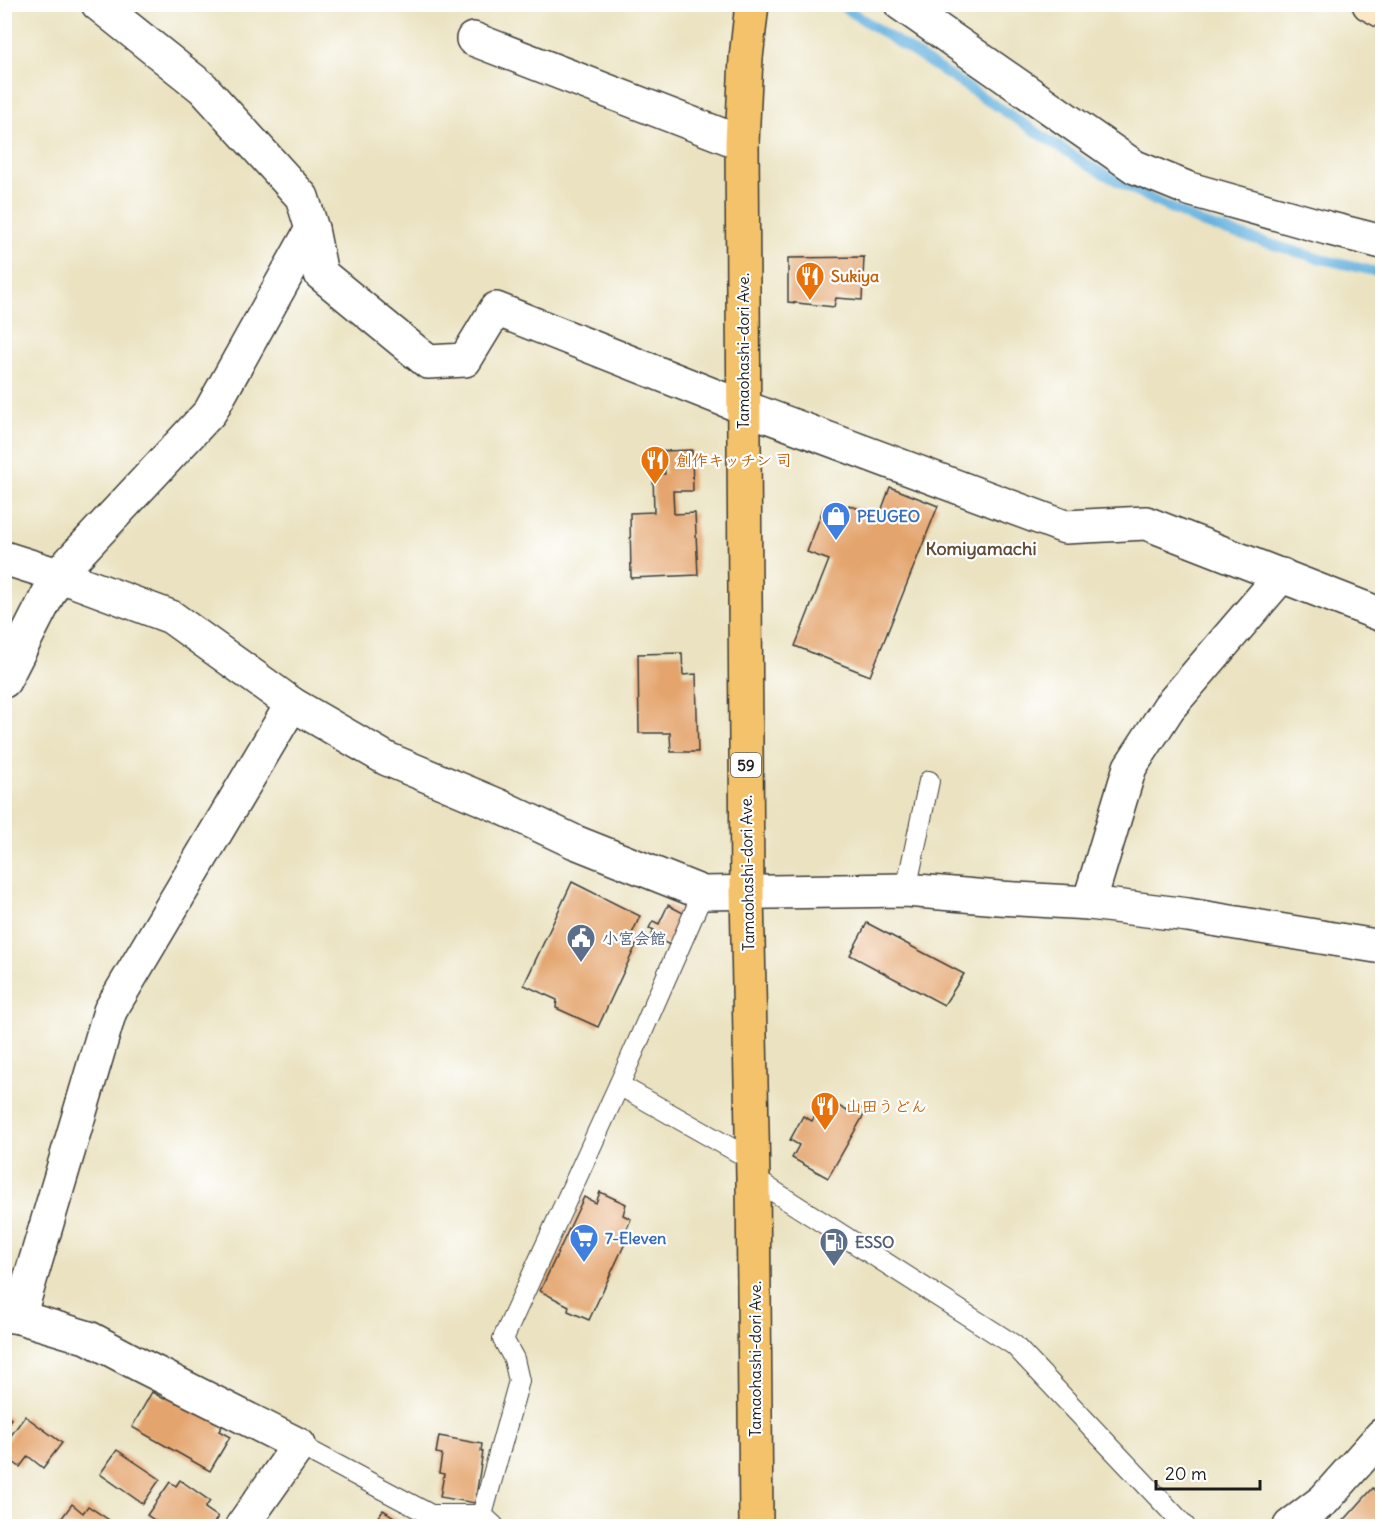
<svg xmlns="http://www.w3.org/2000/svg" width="1387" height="1531" viewBox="0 0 1387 1531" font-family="Delius,'Klee One',sans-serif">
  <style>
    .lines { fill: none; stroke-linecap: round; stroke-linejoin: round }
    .stream { stroke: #64b1de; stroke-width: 10 }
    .building { fill: #e4a46d }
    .lane-casing { stroke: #3b3a35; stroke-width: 22 }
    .street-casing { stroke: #3b3a35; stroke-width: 36 }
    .secondary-casing { stroke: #3b3a35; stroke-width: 36 }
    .primary-casing { stroke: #3b3a35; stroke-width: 36 }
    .lane { stroke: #fff; stroke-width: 20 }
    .street { stroke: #fff; stroke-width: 33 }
    .secondary { stroke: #fbe7c3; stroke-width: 33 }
    .primary { stroke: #f4c26a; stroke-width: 33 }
    .labels { text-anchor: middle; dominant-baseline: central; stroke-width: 4.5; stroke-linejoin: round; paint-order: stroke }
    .shield { fill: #fff; stroke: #606060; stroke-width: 1.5 }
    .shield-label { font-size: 15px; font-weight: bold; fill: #1c1c1c }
    .food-label { font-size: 16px; font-weight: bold; fill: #c56008; stroke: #fff; text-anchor: start }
    .street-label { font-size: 16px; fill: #1c1c1c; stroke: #fff }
    .shop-label { font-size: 16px; font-weight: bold; fill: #366cbe; stroke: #fff; text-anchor: start }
    .service-label { font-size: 16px; font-weight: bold; fill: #4e5e75; stroke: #fff; text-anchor: start }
    .neighbourhood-label { font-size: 18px; font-weight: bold; fill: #624c38; stroke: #fff }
  </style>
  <rect width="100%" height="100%" fill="#fff"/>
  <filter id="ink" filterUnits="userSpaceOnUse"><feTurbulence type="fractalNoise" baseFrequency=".0167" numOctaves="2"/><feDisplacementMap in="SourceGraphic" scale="12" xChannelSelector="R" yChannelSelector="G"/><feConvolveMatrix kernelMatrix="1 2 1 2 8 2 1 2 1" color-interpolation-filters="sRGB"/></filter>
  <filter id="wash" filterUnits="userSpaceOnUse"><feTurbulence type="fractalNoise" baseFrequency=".008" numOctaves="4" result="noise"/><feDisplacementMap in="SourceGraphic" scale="24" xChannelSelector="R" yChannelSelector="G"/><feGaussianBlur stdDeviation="1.35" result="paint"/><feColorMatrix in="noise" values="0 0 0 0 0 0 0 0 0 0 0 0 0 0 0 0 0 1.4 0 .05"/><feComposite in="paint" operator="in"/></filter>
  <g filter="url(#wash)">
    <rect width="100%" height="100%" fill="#eae2c0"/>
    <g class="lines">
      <polyline class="stream" points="839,4 1089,166 1155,201 1204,224 1317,258 1382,273"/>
    </g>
    <g id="blocks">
      <g class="building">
        <polygon points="864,257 862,300 836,298 834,307 788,302 788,258"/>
        <polygon points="692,450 693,491 673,491 674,514 695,513 698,575 631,578 630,513 654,512 653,474 665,474 664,451"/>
        <polygon points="890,487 938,506 870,676 795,646 829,560 807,552 823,509 844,517 849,505 879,517"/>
        <polygon points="682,653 683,675 696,674 698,752 671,752 670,733 639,733 638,654"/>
        <polygon points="572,882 640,916 630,938 638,941 598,1027 556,1008 557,1000 524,985"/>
        <polygon points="668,905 685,914 670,945 651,936 654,930 649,928 653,921 659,924"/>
        <polygon points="867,923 964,974 944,1005 850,955"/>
        <polygon points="825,1098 847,1111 852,1103 866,1111 828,1178 792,1158 799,1145 790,1140 803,1116 812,1121"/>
        <polygon points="600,1192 626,1204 623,1215 631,1219 624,1235 628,1237 589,1320 568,1311 569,1306 540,1291 584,1197 596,1203"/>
        <polygon points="168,1391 223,1424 219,1431 230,1437 210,1471 132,1427 152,1392 164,1399"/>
        <polygon points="4,1414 11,1419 4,1428"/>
        <polygon points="25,1416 62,1443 43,1468 28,1456 20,1467 4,1456 4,1445"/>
        <polygon points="439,1436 482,1444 481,1451 483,1451 475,1503 440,1497 444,1474 439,1473 442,1454 436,1453"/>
        <polygon points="117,1450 160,1479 143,1504 100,1474"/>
        <polygon points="180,1480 210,1501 205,1508 218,1517 212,1526 163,1526 147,1515 170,1482 176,1486"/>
        <polygon points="1373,1488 1382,1497 1382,1526 1339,1526"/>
        <polygon points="72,1504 83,1513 88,1506 118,1526 56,1526"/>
        <polygon points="383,1510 408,1526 371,1526"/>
      </g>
    </g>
  </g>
  <g filter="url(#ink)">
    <use href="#blocks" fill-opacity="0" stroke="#3b3a35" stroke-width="1.5"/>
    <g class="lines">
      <g class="lane-casing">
        <g id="lane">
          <polyline points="906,890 929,781"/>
          <polyline points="619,1085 752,1160"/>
          <polyline points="753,1178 1014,1345 1185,1526"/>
          <polyline points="299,1445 431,1515 482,1515 494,1526"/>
          <polyline points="482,1515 519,1381 514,1359 503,1339 619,1085 703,893"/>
        </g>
      </g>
      <g class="street-casing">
        <g id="street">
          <polyline points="98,4 203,88 302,197 312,229 321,274 428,362 465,360 496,309 743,407 1065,527 1146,523 1382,615"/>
          <polyline points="901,4 1135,167 1189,189 1327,228 1382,242"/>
          <polyline points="473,39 742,143"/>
          <polyline points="4,558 58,575 171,617 292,704 387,759 497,805 575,842 703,893 906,890 999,898 1089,903 1188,915 1382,947"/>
          <polyline points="4,681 58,575 210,412 312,229"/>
          <polyline points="1089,903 1130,767 1169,707 1282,575"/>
          <polyline points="4,1315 19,1317 89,1338 140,1365 299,1445 242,1526"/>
          <polyline points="19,1317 110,1011 292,704"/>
          <polyline points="1290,1526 1324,1500 1382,1435"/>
        </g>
      </g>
      <g class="secondary-casing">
        <polyline id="secondary" points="1369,4 1382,11"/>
      </g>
      <g class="primary-casing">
        <polyline id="primary" points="752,4 746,58 742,143 747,892 753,1178 756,1526"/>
      </g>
      <use href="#lane" class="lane"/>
      <use href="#street" class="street"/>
      <use href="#secondary" class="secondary"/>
      <use href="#primary" class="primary"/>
    </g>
  </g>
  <defs>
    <g id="restaurant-pin" transform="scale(1.5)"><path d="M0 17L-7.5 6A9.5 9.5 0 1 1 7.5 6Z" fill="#e8710a" stroke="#fff"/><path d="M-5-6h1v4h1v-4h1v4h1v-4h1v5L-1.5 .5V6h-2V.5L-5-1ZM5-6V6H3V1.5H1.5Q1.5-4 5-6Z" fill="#fff"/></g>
    <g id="shop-pin" transform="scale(1.5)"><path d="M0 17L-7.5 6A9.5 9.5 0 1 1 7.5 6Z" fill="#3f7fe0" stroke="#fff"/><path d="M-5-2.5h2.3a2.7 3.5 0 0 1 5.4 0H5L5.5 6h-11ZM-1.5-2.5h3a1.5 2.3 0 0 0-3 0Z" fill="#fff"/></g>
    <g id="civic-pin" transform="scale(1.5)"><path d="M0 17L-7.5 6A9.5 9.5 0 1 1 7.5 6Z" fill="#5c6f8a" stroke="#fff"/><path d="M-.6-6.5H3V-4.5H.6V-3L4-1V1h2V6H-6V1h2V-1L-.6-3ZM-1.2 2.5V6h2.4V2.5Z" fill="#fff"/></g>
    <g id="supermarket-pin" transform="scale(1.5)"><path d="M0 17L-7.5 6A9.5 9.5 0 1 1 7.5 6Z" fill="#3f7fe0" stroke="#fff"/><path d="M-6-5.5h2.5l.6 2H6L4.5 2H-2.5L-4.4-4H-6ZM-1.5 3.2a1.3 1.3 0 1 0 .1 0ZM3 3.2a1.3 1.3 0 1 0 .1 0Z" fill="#fff"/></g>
    <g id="fuel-pin" transform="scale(1.5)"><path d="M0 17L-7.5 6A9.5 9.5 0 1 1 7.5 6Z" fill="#5c6f8a" stroke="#fff"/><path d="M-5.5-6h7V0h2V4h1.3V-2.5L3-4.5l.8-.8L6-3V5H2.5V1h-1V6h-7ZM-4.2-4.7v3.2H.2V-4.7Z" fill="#fff"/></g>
  </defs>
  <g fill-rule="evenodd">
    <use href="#restaurant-pin" x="810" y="276"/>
    <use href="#restaurant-pin" x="655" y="460"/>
    <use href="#shop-pin" x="836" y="516"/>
    <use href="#civic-pin" x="581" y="938"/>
    <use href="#restaurant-pin" x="825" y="1106"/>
    <use href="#supermarket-pin" x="584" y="1238"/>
    <use href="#fuel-pin" x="834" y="1242"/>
  </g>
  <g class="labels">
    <rect class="shield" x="731" y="753" width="30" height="24" rx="4.5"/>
    <g class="shield-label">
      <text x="746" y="765">59</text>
    </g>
    <g class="food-label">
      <text x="831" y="276">Sukiya</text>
      <text x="676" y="460">創作キッチン 司</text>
      <text x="846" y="1106">山田うどん</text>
    </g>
    <g class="street-label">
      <text transform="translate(743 351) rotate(-90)">Tamaohashi-dori Ave.</text>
      <text transform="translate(747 873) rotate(-91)">Tamaohashi-dori Ave.</text>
      <text transform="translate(755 1359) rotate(-90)">Tamaohashi-dori Ave.</text>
    </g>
    <g class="shop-label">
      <text x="857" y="516">PEUGEO</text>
      <text x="605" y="1238">7-Eleven</text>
    </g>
    <g class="service-label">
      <text x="602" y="938">小宮会館</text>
      <text x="855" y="1242">ESSO</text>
    </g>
    <g class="neighbourhood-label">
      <text x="981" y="548">Komiyamachi</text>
    </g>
  </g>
  <rect width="1387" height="1531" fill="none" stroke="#fff" stroke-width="24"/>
  <path d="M1156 1480v9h104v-9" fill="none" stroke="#1c1c1c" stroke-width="3"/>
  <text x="1165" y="1480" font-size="18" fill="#1c1c1c" stroke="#ffffff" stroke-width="4.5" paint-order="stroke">20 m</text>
</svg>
